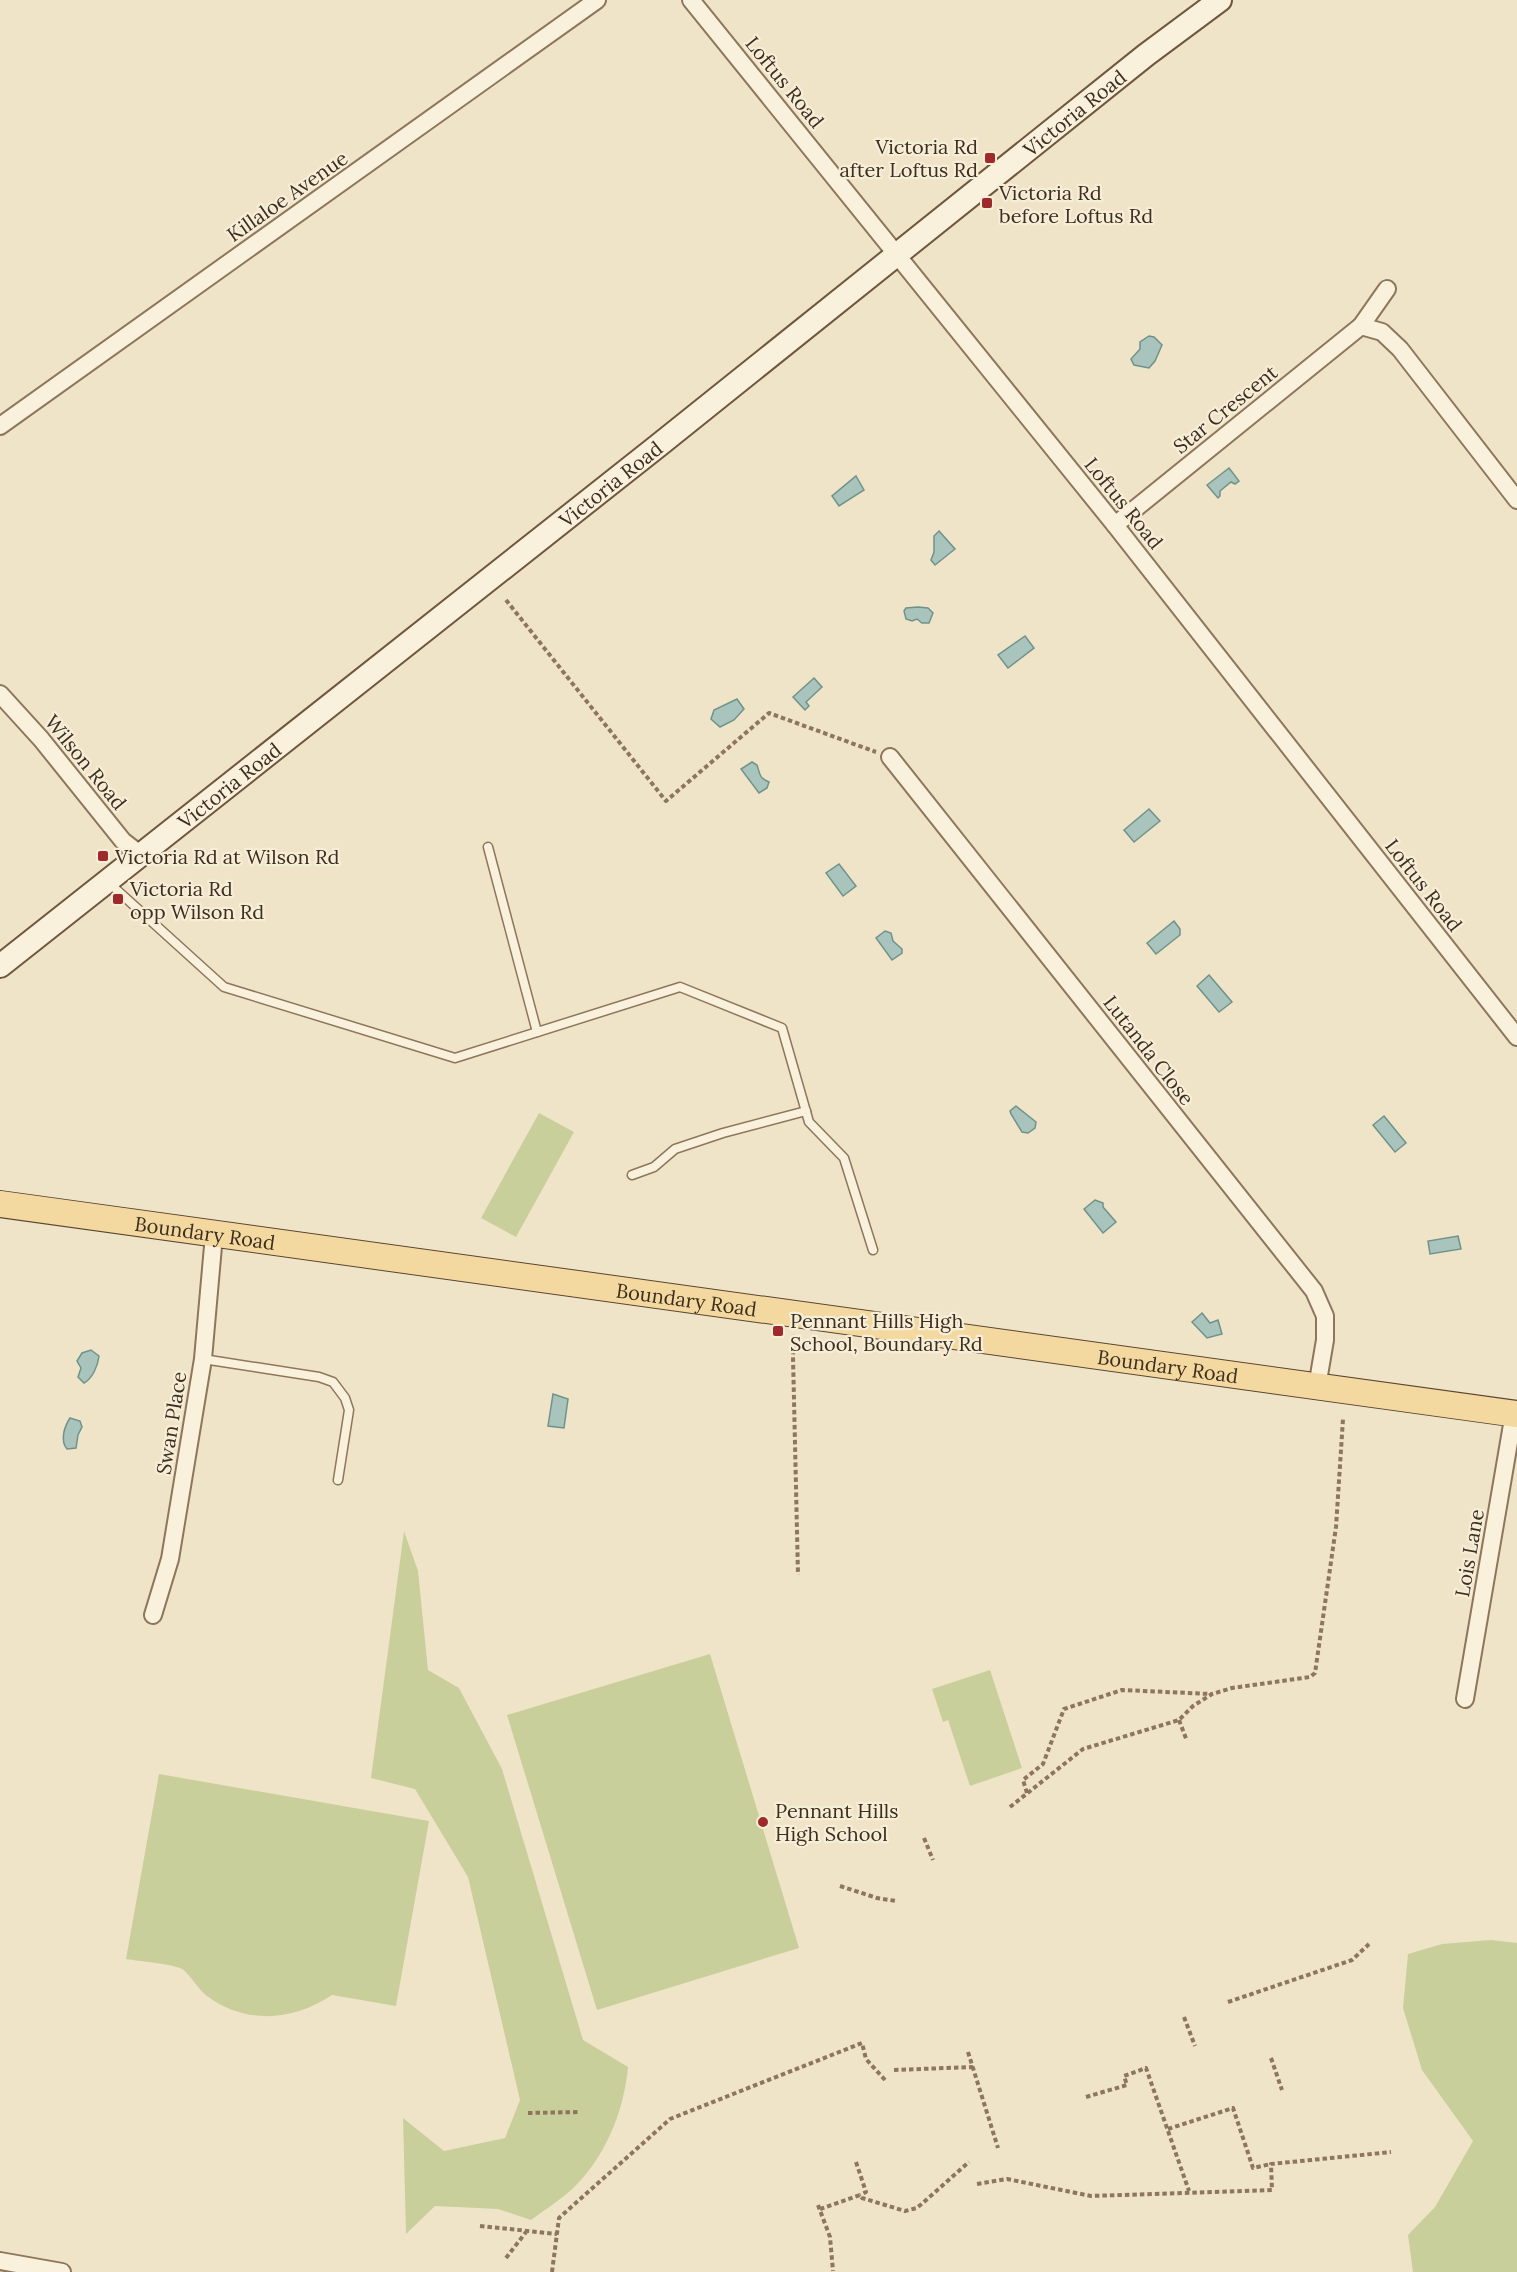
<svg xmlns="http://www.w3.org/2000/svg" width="1517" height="2272" viewBox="0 0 1517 2272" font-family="Lora,serif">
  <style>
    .green { fill: #c9cf9b }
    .water { fill: #a9c4bc; stroke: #6f938a; stroke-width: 1.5 }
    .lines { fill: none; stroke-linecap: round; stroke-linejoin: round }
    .lane-casing { stroke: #8d765c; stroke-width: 11 }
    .street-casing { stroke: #8d765c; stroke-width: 20 }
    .secondary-casing { stroke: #6f573f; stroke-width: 26 }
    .primary-casing { stroke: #5b4430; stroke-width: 28 }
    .path { stroke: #8d765c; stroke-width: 4; stroke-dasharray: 4.5 3; stroke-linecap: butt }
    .lane { stroke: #faf1dc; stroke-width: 8 }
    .street { stroke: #faf1dc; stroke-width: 16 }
    .secondary { stroke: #faf1dc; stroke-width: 22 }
    .primary { stroke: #f3d9a0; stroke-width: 26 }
    .poi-dot { fill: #9e2a2b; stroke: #f7eed8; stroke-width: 2 }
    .labels { text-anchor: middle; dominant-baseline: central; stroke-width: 4.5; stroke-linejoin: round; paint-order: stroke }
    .street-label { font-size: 20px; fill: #3d2e20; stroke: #f7eed8 }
    .poi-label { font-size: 20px; fill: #3d2e20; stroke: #f7eed8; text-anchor: start }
  </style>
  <rect width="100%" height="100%" fill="#f0e4c8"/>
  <g class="green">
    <polygon points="539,1113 574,1132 516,1237 481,1218"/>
    <path d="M404,1531L418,1571L428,1670L459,1688L502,1769L583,2040L628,2067C624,2112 604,2161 569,2192C557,2202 543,2211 531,2220L498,2209L435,2206L406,2234L403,2118L444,2151L505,2138L520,2100L468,1877L415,1789L371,1778Z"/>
    <polygon points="710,1654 799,1948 597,2010 507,1715"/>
    <polygon points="990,1670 1022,1768 970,1786 948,1720 943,1722 932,1689"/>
    <path d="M159,1774L429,1821L396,2006L332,1995C293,2021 246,2025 207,1996C199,1990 187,1971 182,1969C173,1964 138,1961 126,1959Z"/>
    <polygon points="1491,1940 1517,1943 1517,2272 1413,2272 1408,2235 1435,2207 1473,2141 1422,2070 1403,2008 1408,1954 1442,1944"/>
  </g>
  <g class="water">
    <polygon points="1149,336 1154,337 1162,345 1155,361 1149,368 1134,365 1131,359 1140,349 1140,342"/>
    <polygon points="1229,468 1239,481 1235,484 1231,482 1220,491 1220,496 1218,498 1207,485"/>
    <polygon points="856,476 864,490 839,506 832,496"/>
    <polygon points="939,531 955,549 935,565 931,560 934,552 934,536"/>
    <polygon points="918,607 928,608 933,613 929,623 922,623 917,619 912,621 906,619 904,611 906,608"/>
    <polygon points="1025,636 1034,648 1008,668 998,655"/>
    <polygon points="814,678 822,687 806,702 809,706 805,710 793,697"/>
    <polygon points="737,699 744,709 734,720 720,727 711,719 714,710"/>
    <path d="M752,762L757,765C760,774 759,778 769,782L767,788L759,793L741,769Z"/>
    <polygon points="1149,809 1160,821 1134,842 1124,830"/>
    <polygon points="839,864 856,886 843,896 826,873"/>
    <polygon points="1174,921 1180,929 1180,935 1156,954 1147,943"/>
    <polygon points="885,931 891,933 893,941 902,949 902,953 892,960 876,938"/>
    <polygon points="1209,975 1232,1002 1219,1012 1197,986"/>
    <polygon points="1016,1106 1036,1122 1035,1128 1028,1133 1022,1132 1011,1114 1010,1111"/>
    <polygon points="1384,1116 1406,1143 1395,1152 1373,1125"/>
    <polygon points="1095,1200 1103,1203 1103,1207 1116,1222 1103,1233 1084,1209"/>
    <polygon points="1458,1236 1461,1249 1430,1254 1428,1241"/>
    <polygon points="1202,1313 1210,1323 1218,1320 1222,1334 1207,1338 1192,1322"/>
    <path d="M91,1350L99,1356C98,1366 92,1379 84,1383L78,1377L81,1368L77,1361L82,1353Z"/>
    <polygon points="553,1394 568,1399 564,1428 548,1426"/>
    <path d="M70,1418L80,1421L82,1427L78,1435L76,1448L67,1449C60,1441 64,1427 70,1418Z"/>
  </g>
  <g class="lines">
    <g class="lane-casing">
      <g id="lane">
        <polyline points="488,847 537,1032"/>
        <polyline points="108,882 224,987 455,1058 680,987 782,1028 809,1122 844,1158 873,1250"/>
        <polyline points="632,1175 654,1167 675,1149 723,1133 806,1111"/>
        <polyline points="203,1359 319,1377 333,1382 345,1398 349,1410 338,1480"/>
      </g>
    </g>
    <g class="street-casing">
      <g id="street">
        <polyline points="691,0 1115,525 1517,1037"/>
        <polyline points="1361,326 1382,332 1400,349 1517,500"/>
        <polyline points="0,426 597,0"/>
        <polyline points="1115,525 1361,326 1387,289"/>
        <polyline points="0,694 41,739 123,841 141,855"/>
        <polyline points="890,757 1314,1291 1325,1316 1325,1340 1317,1387"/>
        <polyline points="153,1615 170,1559 203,1359 214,1235"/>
        <polyline points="1465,1699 1514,1413"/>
        <polyline points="0,2261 62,2272"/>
      </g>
    </g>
    <g class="secondary-casing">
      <g id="secondary">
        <path id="s1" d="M0,966L659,445L1146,55L1220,0"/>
      </g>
    </g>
    <g class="primary-casing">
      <g id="primary">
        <path id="s2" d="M0,1204L1517,1414"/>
      </g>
    </g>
    <g class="path">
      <polyline points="506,600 666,801 769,713 876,752"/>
      <polyline points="795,1335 793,1356 798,1575"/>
      <polyline points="1179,1720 1187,1741"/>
      <polyline points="1027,1793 1023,1780 1043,1764 1064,1709 1122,1690 1211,1694"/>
      <polyline points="1010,1807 1083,1749 1179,1720 1193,1706 1212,1694 1232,1688 1310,1677 1315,1673 1336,1527 1343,1419"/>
      <polyline points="924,1838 933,1860"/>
      <polyline points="840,1886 877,1898 896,1901"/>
      <polyline points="1228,2002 1352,1960 1369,1944"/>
      <polyline points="1184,2017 1195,2046"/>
      <polyline points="968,2052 998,2148"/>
      <polyline points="1271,2058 1282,2090"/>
      <polyline points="894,2070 973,2067"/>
      <polyline points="1086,2097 1127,2085 1124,2076 1146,2068 1189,2191"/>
      <polyline points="528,2113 580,2112"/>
      <polyline points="1168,2129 1233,2108 1253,2168 1271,2164"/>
      <polyline points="856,2162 866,2192 860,2195"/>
      <polyline points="977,2184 1007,2179 1091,2196 1272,2190 1271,2164 1391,2152"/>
      <polyline points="818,2205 830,2237 833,2271"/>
      <polyline points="820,2209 860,2195 862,2198 905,2211 917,2208 969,2162"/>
      <polyline points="480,2226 557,2234"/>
      <polyline points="506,2258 526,2232"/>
      <polyline points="552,2272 559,2218 670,2119 862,2043 866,2059 885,2080"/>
    </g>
    <use href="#lane" class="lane"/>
    <use href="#street" class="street"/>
    <use href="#secondary" class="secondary"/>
    <use href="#primary" class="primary"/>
  </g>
  <g class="poi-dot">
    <rect x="984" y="152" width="12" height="12" rx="3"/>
    <rect x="981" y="197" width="12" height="12" rx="3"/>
    <rect x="97" y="850" width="12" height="12" rx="3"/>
    <rect x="112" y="893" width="12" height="12" rx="3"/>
    <rect x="772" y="1325" width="12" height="12" rx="3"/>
    <circle cx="763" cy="1822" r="6"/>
  </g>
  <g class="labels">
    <g class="street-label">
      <text transform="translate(785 82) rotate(51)">Loftus Road</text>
      <text stroke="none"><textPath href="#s1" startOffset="1372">Victoria Road</textPath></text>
      <text transform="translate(287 196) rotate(-35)">Killaloe Avenue</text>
      <text transform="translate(1225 409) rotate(-39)">Star Crescent</text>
      <text stroke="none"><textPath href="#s1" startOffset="778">Victoria Road</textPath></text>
      <text transform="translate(1124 503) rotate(51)">Loftus Road</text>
      <text transform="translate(86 762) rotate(51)">Wilson Road</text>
      <text stroke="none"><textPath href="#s1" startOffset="292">Victoria Road</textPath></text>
      <text transform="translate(1424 885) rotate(52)">Loftus Road</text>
      <text transform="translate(1149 1050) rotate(52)">Lutanda Close</text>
      <text stroke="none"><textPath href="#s2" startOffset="207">Boundary Road</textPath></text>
      <text stroke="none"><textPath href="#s2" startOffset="693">Boundary Road</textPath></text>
      <text stroke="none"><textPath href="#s2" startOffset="1179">Boundary Road</textPath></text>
      <text transform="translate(171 1423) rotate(-81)">Swan Place</text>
      <text transform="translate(1469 1553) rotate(-80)">Lois Lane</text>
    </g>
    <g class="poi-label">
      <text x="978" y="146" text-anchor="end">Victoria Rd<tspan x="978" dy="23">after Loftus Rd</tspan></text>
      <text x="999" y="192">Victoria Rd<tspan x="999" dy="23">before Loftus Rd</tspan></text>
      <text x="115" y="856">Victoria Rd at Wilson Rd</text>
      <text x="130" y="888">Victoria Rd<tspan x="130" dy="23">opp Wilson Rd</tspan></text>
      <text x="790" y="1320">Pennant Hills High<tspan x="790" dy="23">School, Boundary Rd</tspan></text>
      <text x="775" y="1810">Pennant Hills<tspan x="775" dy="23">High School</tspan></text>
    </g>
  </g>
</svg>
